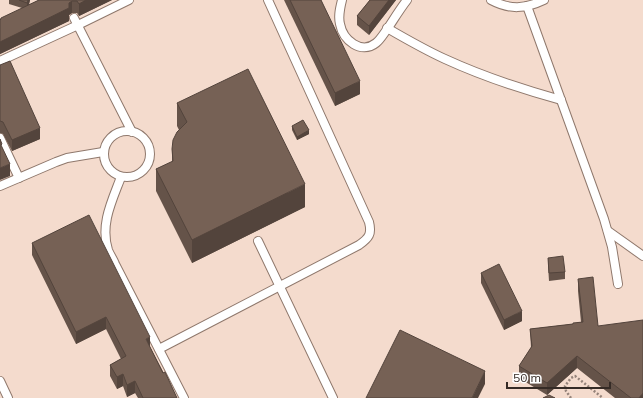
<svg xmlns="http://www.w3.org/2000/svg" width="643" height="398" viewBox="0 0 643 398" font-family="Mulish,sans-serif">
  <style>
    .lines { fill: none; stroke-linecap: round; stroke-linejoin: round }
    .service-casing { stroke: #8f786c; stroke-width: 10 }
    .path { stroke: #95837a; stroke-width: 2.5; stroke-dasharray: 2 2; stroke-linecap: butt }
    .service { stroke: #fff; stroke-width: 8 }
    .wall { fill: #655349 }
    .shaded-wall { fill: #53443c }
    .building { fill: #766155; stroke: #53443c }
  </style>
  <rect width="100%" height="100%" fill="#f4dbcd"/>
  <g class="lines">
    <g class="service-casing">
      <g id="service">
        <path d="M342,0C340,8 338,16 340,24C343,40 361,55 376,43C381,39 384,33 388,28C394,19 400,9 407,0"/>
        <path d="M491,0C510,10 525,9 544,0"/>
        <polyline points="527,6 604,219 612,247 618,284"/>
        <polyline points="74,18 132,132"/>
        <path d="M387,28C406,39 425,50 445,59C482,76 521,89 561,100"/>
        <polyline points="0,61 78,25 129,0"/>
        <circle cx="127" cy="154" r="23"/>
        <polyline points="0,138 19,178"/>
        <path d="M121,177C112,201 100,224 108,250C110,255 113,259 115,264L184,398"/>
        <polyline points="0,186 56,162 67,158 103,152"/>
        <polyline points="608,231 643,256"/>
        <polyline points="258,241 333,398"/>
        <path d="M159,349L359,245C369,238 372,234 369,222L268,0"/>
        <polyline points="0,381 8,398"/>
      </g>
    </g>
    <polyline class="path" points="571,398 566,391 565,386 571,378 575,376 603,398"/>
    <use href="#service" class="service"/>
  </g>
  <g class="wall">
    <polygon points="9,0 30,0 29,5 39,0 112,0 79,16 77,13 72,13 69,15 69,21 0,54 0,21 22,8 9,4"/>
    <polygon points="284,0 321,0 360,94 335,106"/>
    <polygon points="370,0 396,0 369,35 357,25 357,16"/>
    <polygon points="0,65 40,139 12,151 3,134 0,133"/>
    <polygon points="177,103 305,207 192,263 156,191 156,169 172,162 172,149 179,130 177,126"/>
    <polygon points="292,126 309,134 297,140 292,130"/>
    <polygon points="32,243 150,347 177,398 138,398 135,393 127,397 123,386 117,389 110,376 110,365 121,359 106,329 76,344 32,255"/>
    <polygon points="548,258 565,272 565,279 549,281 548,265"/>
    <polygon points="481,273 522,321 504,330 481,283"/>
    <polygon points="578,279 598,326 643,398 615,398 577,368 547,395 519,378 519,366 531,348 530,329 573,324 581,322 578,291"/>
  </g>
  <g class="shaded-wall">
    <polygon points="28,0 30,0 27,10 27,3"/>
    <polygon points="86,0 112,0 79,16 79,4"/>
    <polygon points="389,0 396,0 369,35 369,26"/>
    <polygon points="72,1 72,13 69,15 69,3"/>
    <polygon points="69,8 69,21 0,54 0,42"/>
    <polygon points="360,81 360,94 335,106 335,93"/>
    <polygon points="40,128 40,139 12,151 12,140"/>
    <polygon points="309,130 309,134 297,140 297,137"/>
    <polygon points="10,164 10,176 0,180 0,168"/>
    <polygon points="305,184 305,207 192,263 192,240"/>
    <polygon points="522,311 522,321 504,330 504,320"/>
    <polygon points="106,317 106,329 76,344 76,332"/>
    <polygon points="150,337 150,349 146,339"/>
    <polygon points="577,356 577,368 547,395 547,383"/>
    <polygon points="485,371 485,384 478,398 472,398"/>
    <polygon points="123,374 123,386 117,389 117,377"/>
    <polygon points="135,381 135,393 127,397 127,385"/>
    <polygon points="643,393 643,398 639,398"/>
  </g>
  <g class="building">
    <polygon points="19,0 28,0 27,3"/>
    <polygon points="39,0 86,0 79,4 77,1 72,1 69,3 69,8 0,42 0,21 1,18"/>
    <polygon points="290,0 321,0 360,81 335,93"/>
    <polygon points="370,0 389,0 369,26 357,16"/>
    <polygon points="10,61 40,128 12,140 3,122 0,121 0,65"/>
    <polygon points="248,69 305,184 192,240 156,169 173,161 172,149 173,140 177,132 187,122 177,103"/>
    <polygon points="303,120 309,130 297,137 292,126"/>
    <polygon points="0,139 2,144 1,145 10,164 0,168"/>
    <polygon points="89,215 150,337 146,339 163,373 165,372 177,398 143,398 135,381 127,385 123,374 117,377 110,365 126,356 106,317 76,332 32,243"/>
    <polygon points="563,256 565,272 549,273 548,258"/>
    <polygon points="499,264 522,311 504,320 481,273"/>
    <polygon points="593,277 598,326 643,320 643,393 639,398 631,398 577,356 547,383 519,366 532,346 530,329 573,324 573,323 583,322 578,279"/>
    <polygon points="400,330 485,371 472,398 366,398"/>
    <polygon points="549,395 555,398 543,398"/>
  </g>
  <path d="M507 382v6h103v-6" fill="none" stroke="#352b26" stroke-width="2"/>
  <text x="513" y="382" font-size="12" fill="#352b26" stroke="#ffffff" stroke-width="3" paint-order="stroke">50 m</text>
</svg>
